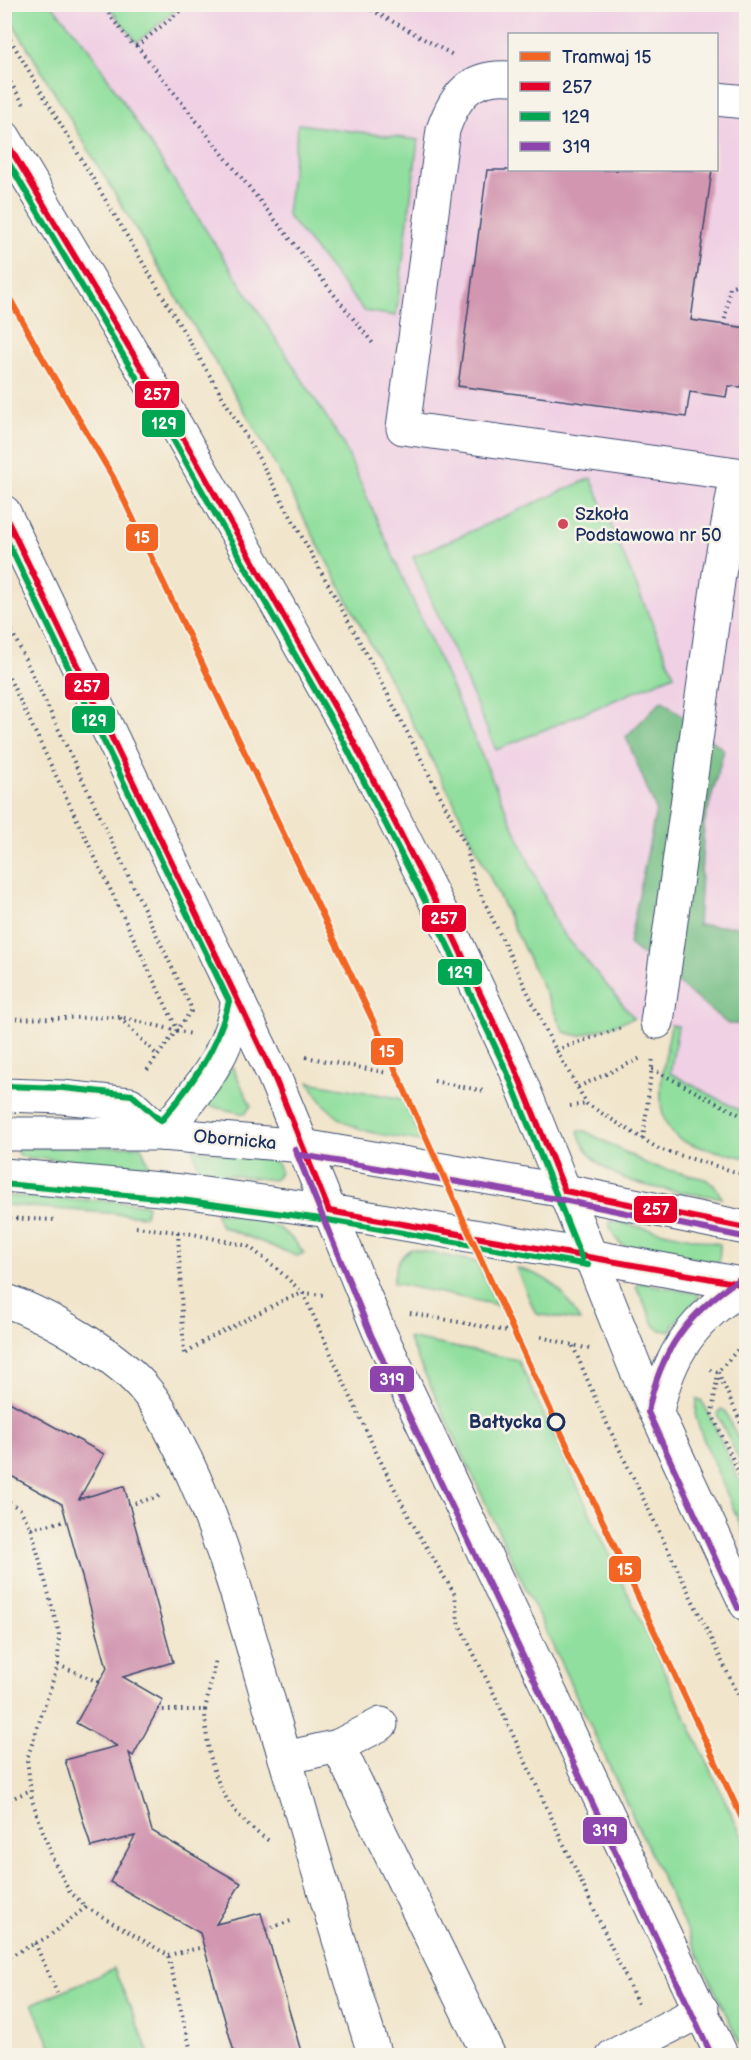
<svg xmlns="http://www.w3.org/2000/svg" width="751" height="2060" viewBox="0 0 751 2060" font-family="'Balsamiq Sans',sans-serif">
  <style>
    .built { fill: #f0d0e4; fill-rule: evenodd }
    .green { fill: #91df9e; stroke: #56877e; stroke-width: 1.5 }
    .forest { fill: #74be85; stroke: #487672; stroke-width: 1.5 }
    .building { fill: #d296b0 }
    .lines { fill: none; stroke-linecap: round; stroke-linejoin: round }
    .minor-casing { stroke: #3b4a6e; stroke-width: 35 }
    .major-casing { stroke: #3b4a6e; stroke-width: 35 }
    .path { stroke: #3b4a6e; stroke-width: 4; stroke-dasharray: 1.5 4.5; stroke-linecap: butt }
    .minor { stroke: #fff; stroke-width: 33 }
    .major { stroke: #fff; stroke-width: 33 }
    .bus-1-casing { stroke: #f7f3e8; stroke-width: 10 }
    .bus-2-casing { stroke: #f7f3e8; stroke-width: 10 }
    .bus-3-casing { stroke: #f7f3e8; stroke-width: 10 }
    .bus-1 { stroke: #e4002b; stroke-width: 6 }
    .bus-2 { stroke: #00a651; stroke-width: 6 }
    .bus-3 { stroke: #8e44ad; stroke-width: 6 }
    .tram-1-casing { stroke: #f7f3e8; stroke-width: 10 }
    .tram-1 { stroke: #f26522; stroke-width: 6 }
    .poi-dot { fill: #d1495b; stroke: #f7f3e8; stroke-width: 2 }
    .stop-dot { fill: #f7f3e8; stroke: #1b2f5e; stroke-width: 3 }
    .labels { text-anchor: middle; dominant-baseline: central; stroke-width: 5; stroke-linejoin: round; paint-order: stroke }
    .poi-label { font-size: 18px; fill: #1b2f5e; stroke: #f7f3e8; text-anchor: start }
    .street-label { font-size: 18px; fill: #1b2f5e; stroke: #f7f3e8 }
    .stop-label { font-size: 18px; font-weight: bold; fill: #1b2f5e; stroke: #f7f3e8; text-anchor: end }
    .line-badge { stroke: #f7f3e8; stroke-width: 2 }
    .badge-label { font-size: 16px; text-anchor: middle; font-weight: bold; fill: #fff }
  </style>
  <rect width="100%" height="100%" fill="#f7f3e8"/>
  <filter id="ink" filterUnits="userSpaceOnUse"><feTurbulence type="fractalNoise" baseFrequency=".0167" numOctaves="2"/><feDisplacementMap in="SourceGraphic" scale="12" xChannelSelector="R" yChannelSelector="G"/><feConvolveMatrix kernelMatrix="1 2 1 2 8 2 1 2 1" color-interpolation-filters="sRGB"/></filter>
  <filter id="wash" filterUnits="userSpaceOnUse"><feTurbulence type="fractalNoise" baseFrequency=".008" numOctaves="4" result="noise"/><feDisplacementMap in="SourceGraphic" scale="24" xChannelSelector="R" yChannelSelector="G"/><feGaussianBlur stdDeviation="1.35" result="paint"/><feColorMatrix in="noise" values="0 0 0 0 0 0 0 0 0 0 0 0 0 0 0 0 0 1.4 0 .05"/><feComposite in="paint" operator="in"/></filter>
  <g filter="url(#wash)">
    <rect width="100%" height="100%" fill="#f1e5cb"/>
    <path class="built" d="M52,5H746V1114L669,1073L677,1026L634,1018L558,927L342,441L89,49ZM510,34H716V170H510Z"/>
    <g class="green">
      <polygon points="5,4 52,5 89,49 342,441 558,927 634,1018 580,1036 564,1032 452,798 286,484 247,415 5,10"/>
      <polygon points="107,5 182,5 137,42"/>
      <polygon points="298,124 418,140 396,316 364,311 287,215"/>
      <polygon points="591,478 674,675 496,750 413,557"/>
      <path d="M671,1025L678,1026L670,1073L746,1114V1158C731,1154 696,1148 683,1141C645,1121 666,1059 671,1025Z"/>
      <polygon points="232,1066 251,1106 245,1114 205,1105"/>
      <path d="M309,1082L403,1099L422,1141C370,1133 337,1133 309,1082Z"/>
      <path d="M578,1131H585L649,1165L705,1179L714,1184L722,1198C673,1190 593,1188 578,1131Z"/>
      <polygon points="141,1146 149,1166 22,1157 17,1152 17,1148"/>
      <path d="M193,1149L274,1161C281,1167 282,1174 274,1180L200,1172Z"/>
      <polygon points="5,1196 113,1201 147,1205 145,1216 5,1205"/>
      <path d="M215,1212C253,1218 280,1218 304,1253L297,1256L223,1227L220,1225Z"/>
      <path d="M612,1221L720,1244L719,1263L624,1246C615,1241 611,1232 609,1222Z"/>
      <path d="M411,1249L477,1262L497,1305L393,1283C395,1269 397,1257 411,1249Z"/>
      <path d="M516,1268C551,1276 564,1291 580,1321L536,1314Z"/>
      <polygon points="639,1282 698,1294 699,1297 674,1324 670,1331 660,1330 655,1326 636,1286"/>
      <polygon points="408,1338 518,1360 746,1845 746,2044 741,2046"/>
      <polygon points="697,1399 701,1400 706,1408 746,1495 746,1538 702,1436 696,1418"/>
      <polygon points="721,1409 725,1411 746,1455 746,1474 717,1414"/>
      <polygon points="114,1969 150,2055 55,2055 32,2004"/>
    </g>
    <polygon class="forest" points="662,700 724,750 704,824 698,925 746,927 746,1024 728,1024 629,944 656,810 626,737"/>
    <g id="blocks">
      <g class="building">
        <polygon points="487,170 712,170 691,320 747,328 747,384 742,383 741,387 728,386 726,397 690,392 686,417 458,386"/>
        <polygon points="4,1399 104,1454 79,1499 124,1486 173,1662 123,1677 163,1700 133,1756 129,1753 152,1831 241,1883 216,1924 261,1913 302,2055 235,2055 200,1933 110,1882 135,1836 91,1847 65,1760 117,1746 76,1723 107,1668 62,1504 4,1472"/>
      </g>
    </g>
  </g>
  <g filter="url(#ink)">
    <use href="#blocks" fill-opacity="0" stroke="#3b4a6e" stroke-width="1.5"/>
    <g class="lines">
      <g class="minor-casing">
        <g id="minor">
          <path d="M510,78C471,75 455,95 443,130L403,428L737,474L719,574L657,1022"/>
          <polyline points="716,99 746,102"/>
          <polyline points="4,1095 62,1097 130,1104 162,1134"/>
          <polyline points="4,1134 162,1134 303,1146"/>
          <path d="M162,1134C198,1090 228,1058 238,1000"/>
          <polyline points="4,1175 182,1191 329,1211"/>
          <path d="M4,1300C47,1315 120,1356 148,1393C164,1413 174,1437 186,1460C224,1540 247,1627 272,1713C305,1827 339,1942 375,2056"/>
          <polyline points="338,1746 489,2056"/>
          <polyline points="285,1758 338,1746 381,1724"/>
          <polyline points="613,2056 702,2010"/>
        </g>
      </g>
      <g class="major-casing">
        <g id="major">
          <polyline points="4,137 178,429 345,725 394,819 455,940 515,1068 635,1367 746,1604"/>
          <polyline points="4,512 274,1076 379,1331 722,2056"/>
          <polyline points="303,1146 565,1191 746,1228"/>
          <polyline points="329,1211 590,1256 746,1285"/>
          <path d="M657,1412C668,1354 695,1316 746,1286"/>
        </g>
      </g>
      <g class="path">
        <polyline points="101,4 132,44 137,46"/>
        <polyline points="189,4 137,46 375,346"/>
        <polyline points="361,4 453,55"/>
        <polyline points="4,29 257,455 374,668 466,846 474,880 550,1039 587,1104 659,1149 746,1175"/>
        <polyline points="4,72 25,106"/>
        <polyline points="724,325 730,287 746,281"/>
        <polyline points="4,615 190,1005 191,1011 145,1073"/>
        <polyline points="4,667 177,1029"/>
        <polyline points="120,1018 157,1055"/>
        <polyline points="4,1019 120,1017 191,1034"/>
        <polyline points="556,1050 621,1028"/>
        <polyline points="306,1057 388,1073"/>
        <polyline points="652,1069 746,1118"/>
        <polyline points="434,1081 484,1091"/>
        <polyline points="578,1087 643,1057"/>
        <polyline points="570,1106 587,1104"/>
        <polyline points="643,1139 653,1057"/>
        <polyline points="4,1218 57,1220"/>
        <polyline points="136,1227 193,1234 248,1246 274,1266 303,1293 376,1452 411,1521 455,1595 458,1622 494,1694 638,2004"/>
        <polyline points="178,1232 184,1355 206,1340 286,1299 303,1293 324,1295"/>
        <polyline points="410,1313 507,1331"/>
        <polyline points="541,1337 589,1349"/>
        <polyline points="573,1346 599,1407 746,1711"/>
        <polyline points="739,1349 746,1358"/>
        <polyline points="710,1370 718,1372 746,1340"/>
        <polyline points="718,1372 712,1414 746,1488"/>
        <polyline points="718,1372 746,1434"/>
        <polyline points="4,1499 20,1509 31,1528 59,1633 58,1665 27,1759 32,1800 52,1857 69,1891 86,1907 168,1955 192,2056"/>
        <polyline points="129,1505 163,1495"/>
        <polyline points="31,1528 66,1521"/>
        <polyline points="58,1665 99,1682"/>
        <polyline points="157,1710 205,1710 216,1658"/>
        <path d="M205,1710C206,1764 221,1812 271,1842"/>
        <polyline points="4,1802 31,1790"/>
        <polyline points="266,1929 294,1920"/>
        <polyline points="35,1943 57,1993"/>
        <polyline points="168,1955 204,1947"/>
        <polyline points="4,1959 48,1937 86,1907"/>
      </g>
      <use href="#minor" class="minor"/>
      <use href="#major" class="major"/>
      <g class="bus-1-casing">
        <g id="bus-1">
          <polyline points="4,138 178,429 345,725 455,940 515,1068 565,1191"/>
          <polyline points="4,513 274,1076 329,1211"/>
          <polyline points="565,1191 746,1228"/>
          <polyline points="329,1211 746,1285"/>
        </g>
      </g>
      <g class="bus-2-casing">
        <g id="bus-2">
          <polyline points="4,155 170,434 337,729 447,944 507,1072 582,1259"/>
          <path d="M4,534L229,1001C218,1049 192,1084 161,1121L132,1095L63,1088L4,1086"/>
          <polyline points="4,1184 181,1200 328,1220 588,1265"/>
        </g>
      </g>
      <g class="bus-3-casing">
        <g id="bus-3">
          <polyline points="295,1149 371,1335 712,2056"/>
          <polyline points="301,1155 563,1200 744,1237"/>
          <path d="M738,1608L648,1412C660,1350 689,1312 741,1278"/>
        </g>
      </g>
      <use href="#bus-1" class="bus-1"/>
      <use href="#bus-2" class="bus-2"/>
      <use href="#bus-3" class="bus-3"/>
      <g class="tram-1-casing">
        <polyline id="tram-1" points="4,288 42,357 113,477 377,1029 514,1332 746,1827"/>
      </g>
      <use href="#tram-1" class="tram-1"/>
    </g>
  </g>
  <circle class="poi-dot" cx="563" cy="524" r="6"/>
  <circle class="stop-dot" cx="556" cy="1422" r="8"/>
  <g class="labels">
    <g class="poi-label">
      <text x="575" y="514">Szkoła<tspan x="575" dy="21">Podstawowa nr 50</tspan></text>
    </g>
    <g class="street-label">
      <text transform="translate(235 1140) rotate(5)">Obornicka</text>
    </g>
    <g class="stop-label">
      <text x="542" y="1422">Bałtycka</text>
    </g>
  </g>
  <g class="line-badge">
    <rect x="134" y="380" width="46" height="29" rx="6" fill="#e4002b"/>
    <rect x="141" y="409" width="45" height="29" rx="6" fill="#00a651"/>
    <rect x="125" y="523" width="34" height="29" rx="6" fill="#f26522"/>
    <rect x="64" y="672" width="46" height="29" rx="6" fill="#e4002b"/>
    <rect x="71" y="705" width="45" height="29" rx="6" fill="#00a651"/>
    <rect x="421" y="904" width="46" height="29" rx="6" fill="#e4002b"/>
    <rect x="437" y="958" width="46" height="28" rx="6" fill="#00a651"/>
    <rect x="370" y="1037" width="34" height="29" rx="6" fill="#f26522"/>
    <rect x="633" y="1195" width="45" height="29" rx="6" fill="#e4002b"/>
    <rect x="369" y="1365" width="46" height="28" rx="6" fill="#8e44ad"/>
    <rect x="608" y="1555" width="34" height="28" rx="6" fill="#f26522"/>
    <rect x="582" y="1816" width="46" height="29" rx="6" fill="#8e44ad"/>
  </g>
  <g class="badge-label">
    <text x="157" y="400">257</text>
    <text x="164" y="429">129</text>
    <text x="142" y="543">15</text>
    <text x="87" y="692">257</text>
    <text x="94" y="726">129</text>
    <text x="444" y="924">257</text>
    <text x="460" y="978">129</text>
    <text x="387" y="1057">15</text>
    <text x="656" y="1215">257</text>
    <text x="392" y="1385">319</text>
    <text x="625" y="1575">15</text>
    <text x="605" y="1836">319</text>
  </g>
  <rect width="751" height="2060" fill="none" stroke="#f7f3e8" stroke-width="24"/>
  <rect x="508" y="33" width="210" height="138" fill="#f7f3e8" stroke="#9fa5b1" stroke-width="1.5"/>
  <rect x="520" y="52" width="30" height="9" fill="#f26522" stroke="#9fa5b1" stroke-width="1.5"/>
  <text x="562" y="63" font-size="18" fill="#1b2f5e">Tramwaj 15</text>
  <rect x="520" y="82" width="30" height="9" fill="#e4002b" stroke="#9fa5b1" stroke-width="1.5"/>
  <text x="562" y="93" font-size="18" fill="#1b2f5e">257</text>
  <rect x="520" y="112" width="30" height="9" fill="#00a651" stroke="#9fa5b1" stroke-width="1.5"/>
  <text x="562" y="123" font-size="18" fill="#1b2f5e">129</text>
  <rect x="520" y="142" width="30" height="9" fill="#8e44ad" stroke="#9fa5b1" stroke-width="1.5"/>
  <text x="562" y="153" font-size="18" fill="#1b2f5e">319</text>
</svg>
